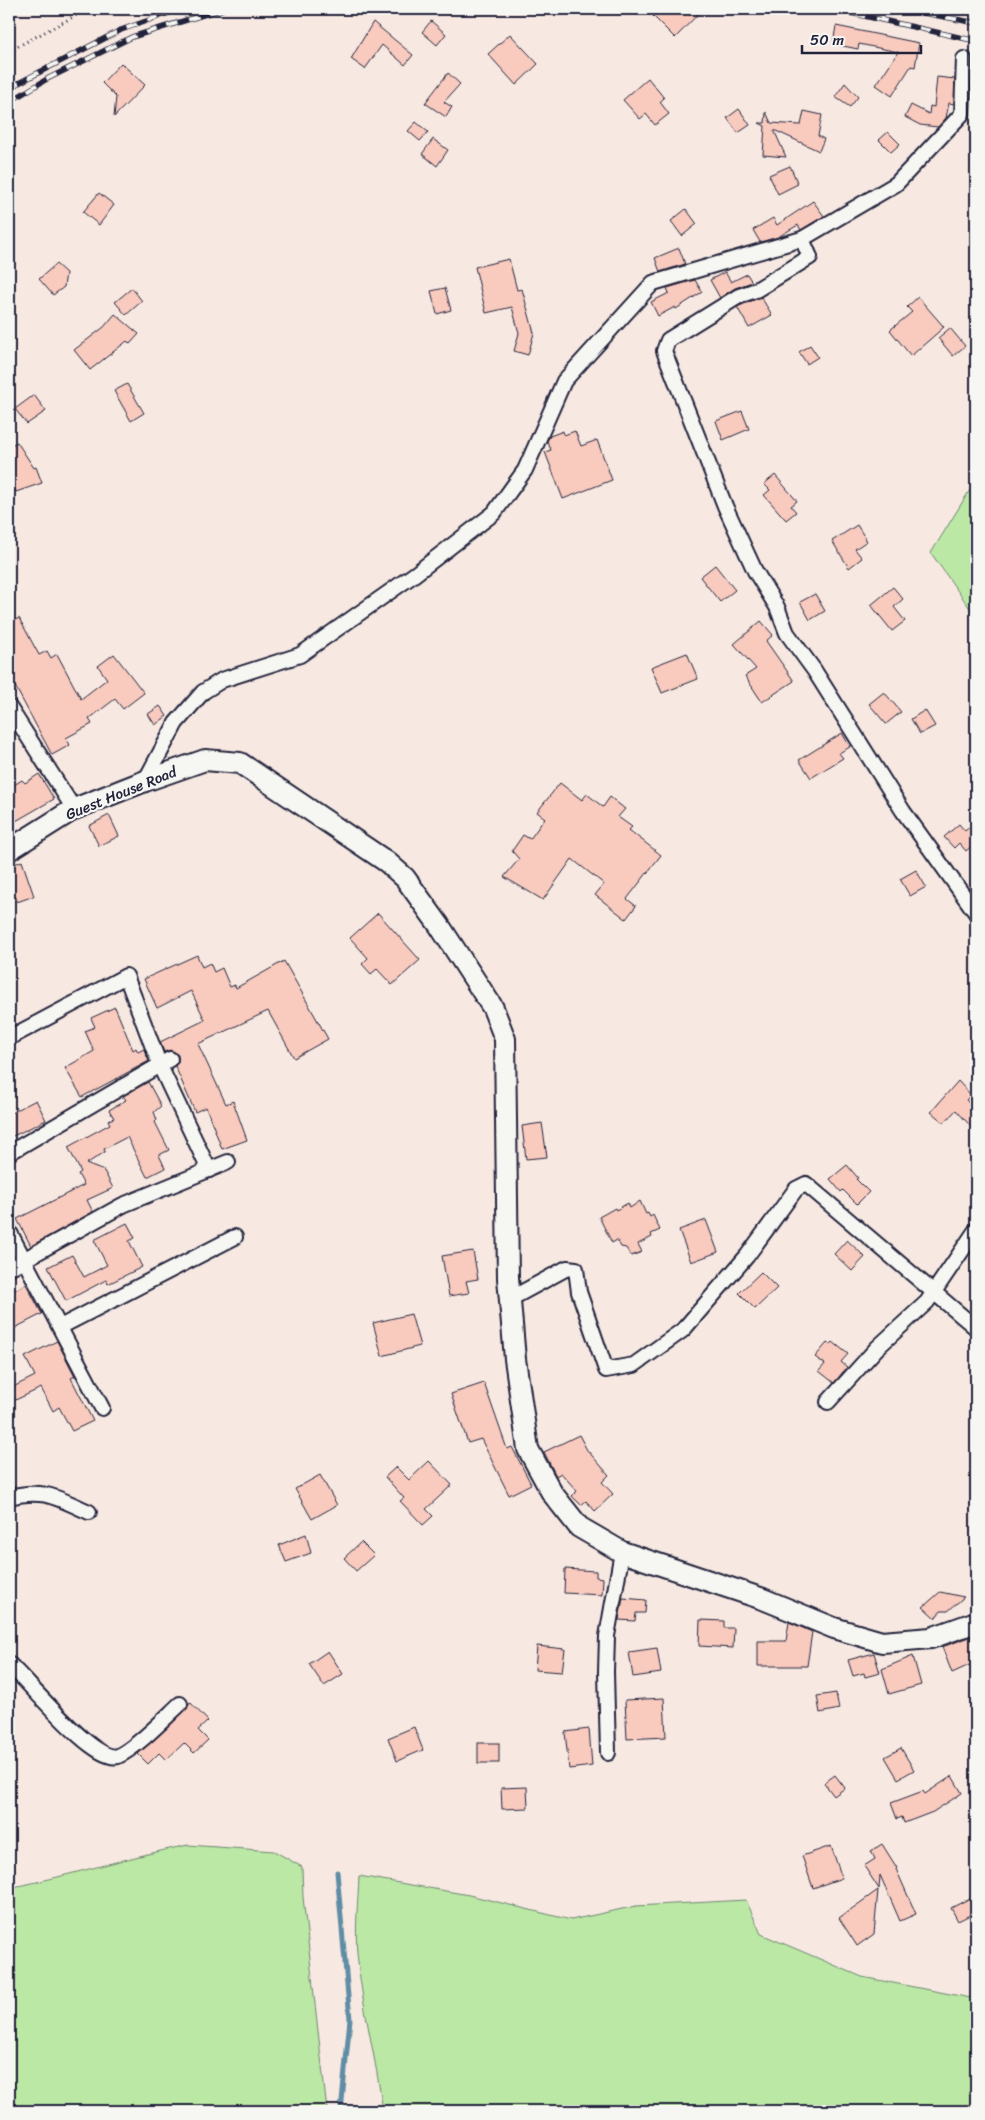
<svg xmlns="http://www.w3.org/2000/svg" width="985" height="2120" viewBox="0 0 985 2120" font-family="Sriracha,sans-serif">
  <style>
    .green { fill: #bbe8a5; stroke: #6e8570 }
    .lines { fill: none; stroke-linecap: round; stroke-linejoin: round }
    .stream { stroke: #608da5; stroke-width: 5 }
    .building { fill: #f9cabe; stroke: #22223b }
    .street-casing { stroke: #22223b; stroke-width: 18 }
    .secondary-casing { stroke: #22223b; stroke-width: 24 }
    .path { stroke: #22223b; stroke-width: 3; stroke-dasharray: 1 4; stroke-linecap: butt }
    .street { stroke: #f6f6f2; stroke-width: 14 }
    .secondary { stroke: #f6f6f2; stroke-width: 20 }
    .rail-casing { stroke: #22223b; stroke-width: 5.5 }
    .rail { stroke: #f6f6f2; stroke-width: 4; stroke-dasharray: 11; stroke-linecap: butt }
    .labels { text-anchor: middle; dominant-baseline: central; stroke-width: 4.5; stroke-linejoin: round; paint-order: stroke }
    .street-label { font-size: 15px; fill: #22223b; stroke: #f6f6f2 }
  </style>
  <rect width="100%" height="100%" fill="#f7e9e2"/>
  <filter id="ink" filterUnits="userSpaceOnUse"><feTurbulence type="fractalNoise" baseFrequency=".02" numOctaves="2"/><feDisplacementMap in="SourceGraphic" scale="10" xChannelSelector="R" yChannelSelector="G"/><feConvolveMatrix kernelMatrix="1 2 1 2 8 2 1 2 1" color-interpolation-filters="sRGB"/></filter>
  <g filter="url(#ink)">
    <g class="green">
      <polygon points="976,480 976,617 931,553"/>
      <path d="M188,1845L274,1851L302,1867L303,1897L327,2111H9V1888C69,1876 128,1857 188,1845Z"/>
      <path d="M359,1876L469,1895L571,1920L636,1906L746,1900L761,1934L862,1977L976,1999V2111H383C376,2058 362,2007 357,1953C355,1928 358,1901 359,1876Z"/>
    </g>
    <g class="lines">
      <polyline class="stream" points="337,1872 350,2019 341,2111"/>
    </g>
    <g class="building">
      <polygon points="660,9 703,9 675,38 653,16"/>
      <polygon points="431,21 446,34 437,45 422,32"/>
      <polygon points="373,22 413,55 405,65 382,45 365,69 351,59"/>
      <polygon points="836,26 919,43 915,67 911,66 892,96 876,85 898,52 859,44 858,49 833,44"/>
      <polygon points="510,34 538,64 516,85 488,54"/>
      <polygon points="121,63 145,85 114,117 116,97 102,83"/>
      <polygon points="448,73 460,84 444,102 452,107 446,117 425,103"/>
      <polygon points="937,77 955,79 954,104 949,103 946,118 938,127 920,125 905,117 911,105 929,114 930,106 934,107"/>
      <polygon points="648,78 664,98 660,102 669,114 655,125 646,114 640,119 623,100"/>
      <polygon points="845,83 858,97 850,107 835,97"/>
      <polygon points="739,109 750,125 738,133 727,118"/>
      <polygon points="804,111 822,115 818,136 824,139 819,151 774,130 786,157 763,155 765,126 759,123 765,123 766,112 771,123 801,125"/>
      <polygon points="416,122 428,132 420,141 408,131"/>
      <polygon points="888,132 900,144 891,152 879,140"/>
      <polygon points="433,139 448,150 437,166 422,154"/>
      <polygon points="790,166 798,184 778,194 769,175"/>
      <polygon points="99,193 114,205 99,225 83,212"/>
      <polygon points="813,201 824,216 801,230 798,225 778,237 760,242 753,230 773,218 777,225"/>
      <polygon points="686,209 697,224 682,236 671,221"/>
      <polygon points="679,248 685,264 660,272 655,258"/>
      <polygon points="509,259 517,290 522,289 534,333 528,355 514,351 519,333 512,307 486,313 475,267"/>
      <polygon points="56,264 66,273 64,287 53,295 39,279"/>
      <polygon points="725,272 731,282 747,274 752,282 735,288 720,298 710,280"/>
      <polygon points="695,280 702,292 676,309 675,307 658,316 651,302 669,293 667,288"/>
      <polygon points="132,288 142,301 126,315 115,302"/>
      <polygon points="445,288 451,310 437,314 431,291"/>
      <polygon points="761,297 772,315 749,328 737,307"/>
      <polygon points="918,297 944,327 911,356 890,330 912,312 907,307"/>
      <polygon points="115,314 139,334 130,344 127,341 90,370 74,350 104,327"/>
      <polygon points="950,328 965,346 953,356 938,338"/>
      <polygon points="810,345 818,357 807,364 799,352"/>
      <polygon points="127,384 144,413 131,421 114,391"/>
      <polygon points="34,395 46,411 27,424 15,409"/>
      <polygon points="742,411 749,429 723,440 716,421"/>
      <polygon points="563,431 564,435 575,431 581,446 597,440 612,480 563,499 545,452 551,450 547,441 550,436"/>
      <polygon points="17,442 34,468 36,467 42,483 16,492 9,473 9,446"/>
      <polygon points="775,475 797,501 791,506 796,512 786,520 764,495 770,490 764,484"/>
      <polygon points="857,525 867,541 855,549 862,558 849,568 832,541"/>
      <polygon points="715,565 735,590 720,602 700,577"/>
      <polygon points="893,587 903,599 894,607 905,621 892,631 871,605"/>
      <polygon points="815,594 825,611 810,620 800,602"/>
      <polygon points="19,618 39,655 47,651 51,658 57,654 81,699 107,679 98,666 114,654 144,693 123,709 115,699 89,719 92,724 66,738 70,745 52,755 9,675 9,623"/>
      <polygon points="761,621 773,635 766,641 794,681 762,702 745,676 756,669 734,644"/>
      <polygon points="687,653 698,679 662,693 651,667"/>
      <polygon points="884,692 901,712 886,724 869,704"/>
      <polygon points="160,706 167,716 155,725 148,714"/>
      <polygon points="925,710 935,726 920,734 911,719"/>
      <polygon points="842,733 850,747 839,753 843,758 811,778 799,760"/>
      <polygon points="39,774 54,799 9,825 9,788 22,780 25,783"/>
      <polygon points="560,783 582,800 587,794 603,807 610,797 625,809 618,817 632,827 629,830 661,855 627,899 636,906 626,919 595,895 604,884 572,859 543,900 504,877 519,859 512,851 523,835 530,839 545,818 537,812"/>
      <polygon points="109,815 119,836 99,846 89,826"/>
      <polygon points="976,821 976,842 966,851 959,843 954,848 944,837 959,824 965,831"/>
      <polygon points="22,861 34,896 17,902 16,897 9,900 9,866"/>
      <polygon points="916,870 926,887 910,896 900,879"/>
      <polygon points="378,913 420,960 392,985 377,969 371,974 362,964 368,958 350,938"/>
      <polygon points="197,955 202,967 210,963 214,972 222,968 230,987 235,985 236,988 284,961 328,1039 294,1058 268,1011 198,1044 226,1104 233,1101 247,1140 222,1149 206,1107 195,1112 175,1066 178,1063 178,1055 170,1050 164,1052 160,1042 205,1020 191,991 157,1008 144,979"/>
      <polygon points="115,1007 133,1050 136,1048 138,1052 144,1049 149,1061 82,1097 65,1068 94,1051 85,1031 95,1027 91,1018"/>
      <polygon points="958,1081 971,1095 966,1100 976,1110 976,1132 956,1110 944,1123 931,1112"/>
      <polygon points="148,1082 161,1106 154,1112 157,1120 155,1122 169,1150 159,1155 165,1168 147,1177 127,1137 104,1149 105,1152 86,1164 104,1171 113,1188 87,1200 93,1212 31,1246 17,1219 84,1185 78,1174 81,1172 68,1147 110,1124 108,1120 114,1118 109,1110 126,1100 123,1096"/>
      <polygon points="36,1100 46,1120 9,1138 9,1114"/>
      <polygon points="542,1123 547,1157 526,1159 522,1126"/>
      <polygon points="847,1165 858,1178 856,1179 869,1192 857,1204 843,1190 841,1192 830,1179"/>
      <polygon points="640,1201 646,1214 648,1213 650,1217 653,1215 660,1230 651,1234 652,1237 638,1244 642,1252 631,1256 626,1248 621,1247 617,1240 612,1243 599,1217 615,1208 616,1210 628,1203 630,1208"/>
      <polygon points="706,1220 718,1252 691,1262 679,1230"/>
      <polygon points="127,1223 135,1238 129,1241 142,1267 108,1284 106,1280 66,1301 48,1267 72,1255 84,1277 107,1265 94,1240"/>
      <polygon points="847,1240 865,1257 852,1271 834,1254"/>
      <polygon points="473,1251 478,1279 466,1281 469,1293 449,1296 442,1256"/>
      <polygon points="761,1272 777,1288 755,1309 739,1293"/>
      <polygon points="26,1284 42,1314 9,1331 9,1293"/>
      <polygon points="411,1314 420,1346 382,1356 373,1323"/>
      <polygon points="57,1341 75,1376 71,1378 93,1421 72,1431 59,1407 53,1411 41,1388 9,1403 9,1389 35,1376 25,1357"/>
      <polygon points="833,1342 848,1354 841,1362 847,1367 834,1383 819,1371 825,1364 815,1357 827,1343 830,1345"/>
      <polygon points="484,1383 507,1449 512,1447 531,1484 509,1495 481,1439 468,1443 451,1394"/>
      <polygon points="579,1435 587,1450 609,1475 602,1482 613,1494 595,1511 586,1501 581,1505 572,1496 577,1491 561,1473 556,1476 544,1452"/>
      <polygon points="429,1461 452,1485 426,1509 433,1516 423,1525 400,1501 404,1498 385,1477 396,1467 409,1480"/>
      <polygon points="320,1475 337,1505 312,1519 295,1489"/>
      <polygon points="306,1534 311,1553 286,1562 279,1545"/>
      <polygon points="361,1542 374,1555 356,1571 344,1558"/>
      <polygon points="565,1569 596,1571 596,1577 603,1578 602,1595 564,1593"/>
      <polygon points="940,1592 964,1597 948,1611 941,1611 935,1618 923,1607"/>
      <polygon points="623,1598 646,1600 645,1613 636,1613 635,1621 619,1620"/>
      <polygon points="700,1620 724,1621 724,1628 734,1628 733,1648 699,1646"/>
      <polygon points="789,1622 812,1632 807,1666 758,1666 758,1641 786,1641"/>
      <polygon points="970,1637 971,1640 976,1638 976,1662 952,1673 942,1647"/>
      <polygon points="537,1646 565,1649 562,1672 535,1670"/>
      <polygon points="657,1648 661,1673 633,1677 629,1652"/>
      <polygon points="328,1651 343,1674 324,1686 309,1664"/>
      <polygon points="874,1653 880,1673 865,1677 864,1673 853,1676 848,1660"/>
      <polygon points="913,1656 921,1685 889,1694 882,1669"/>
      <polygon points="836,1693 839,1709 820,1713 817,1696"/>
      <polygon points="664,1698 666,1737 627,1739 625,1700"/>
      <polygon points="190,1702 208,1721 198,1730 208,1740 194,1753 184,1743 166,1760 159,1753 148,1764 138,1754 186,1710"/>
      <polygon points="414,1727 423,1750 397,1761 388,1738"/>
      <polygon points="589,1729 592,1766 569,1769 565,1732"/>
      <rect x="478" y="1743" width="21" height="20"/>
      <polygon points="901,1748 914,1770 898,1779 885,1757"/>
      <polygon points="835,1775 845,1788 834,1796 824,1783"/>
      <polygon points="952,1776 962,1793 933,1812 904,1823 902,1817 897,1819 891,1803 923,1791 925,1794"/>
      <polygon points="527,1787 528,1808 502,1809 501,1788"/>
      <polygon points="882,1844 897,1868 896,1869 916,1914 900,1921 880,1875 879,1889 864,1866 875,1859 871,1851"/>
      <polygon points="831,1846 842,1878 813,1888 802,1856"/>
      <polygon points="878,1890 874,1934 857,1946 839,1918"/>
      <polygon points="976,1895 976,1912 958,1921 951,1908"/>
    </g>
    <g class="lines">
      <g class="street-casing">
        <g id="street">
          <polyline points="802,239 810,257 756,290 739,296 668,340 664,351 725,506 755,571 777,607 787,633 814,670 903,811 976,913"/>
          <polyline points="9,707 74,809"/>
          <polyline points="145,781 176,723 203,692 222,680 300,655 415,574 494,513 525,470 564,381 653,283 802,239 896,184 962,114 964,59"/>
          <polyline points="9,1038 126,976 160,1066 209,1170"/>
          <polyline points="9,1153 170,1059"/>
          <polyline points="9,1231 102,1408"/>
          <polyline points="9,1268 123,1205 228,1162"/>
          <polyline points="510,1299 567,1268 576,1269 579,1292 606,1370 634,1365 683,1330 747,1256 796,1189 806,1184 976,1328"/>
          <polyline points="60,1327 235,1237"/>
          <polyline points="828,1402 877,1348 927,1302 976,1230"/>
          <path d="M9,1497C44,1488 57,1498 89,1512"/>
          <path d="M9,1664C28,1681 95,1764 118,1756C135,1749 166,1717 180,1704"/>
          <polyline points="608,1753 606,1672 607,1636 622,1552"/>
        </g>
      </g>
      <g class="secondary-casing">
        <polyline id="secondary" points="9,850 74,809 145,781 205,760 240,763 387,862 405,878 439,925 493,1008 505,1039 508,1278 515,1359 528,1449 552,1493 579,1527 622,1552 763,1599 834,1628 882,1642 931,1638 976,1622"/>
      </g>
      <polyline class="path" points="9,51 88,9"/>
      <use href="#street" class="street"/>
      <use href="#secondary" class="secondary"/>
      <g class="rail-casing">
        <g id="rail">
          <polyline points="833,9 976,41"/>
          <polyline points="903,9 976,23"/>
          <polyline points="9,88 121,30 180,9"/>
          <polyline points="9,102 47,79 132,37 222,9"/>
        </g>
      </g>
      <use href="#rail" class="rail"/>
    </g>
  </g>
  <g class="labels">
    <g class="street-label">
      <text transform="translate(121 793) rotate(-22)">Guest House Road</text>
    </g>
  </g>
  <rect width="985" height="2120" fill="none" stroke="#f6f6f2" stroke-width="30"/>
  <rect x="15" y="15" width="955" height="2090" fill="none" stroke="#22223b" stroke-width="2" filter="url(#ink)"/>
  <path d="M802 45v8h119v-8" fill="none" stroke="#22223b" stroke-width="2.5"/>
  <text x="810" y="45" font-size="15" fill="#22223b" stroke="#f6f6f2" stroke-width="4" paint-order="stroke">50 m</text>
</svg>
